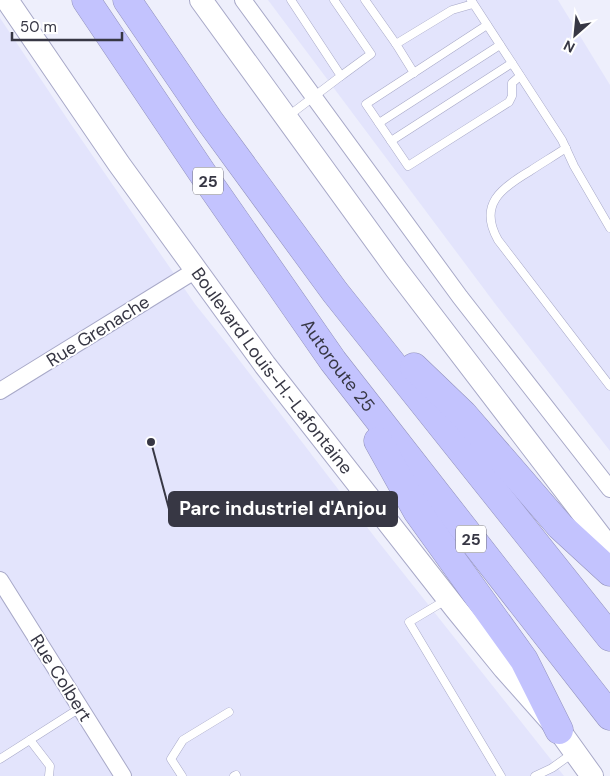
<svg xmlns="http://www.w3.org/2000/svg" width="610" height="776" viewBox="0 0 610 776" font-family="'DM Sans',sans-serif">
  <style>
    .built { fill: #e3e4fc }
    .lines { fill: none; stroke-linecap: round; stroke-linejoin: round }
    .lane-casing { stroke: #a8a9c8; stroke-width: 9 }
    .street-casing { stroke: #a8a9c8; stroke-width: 18 }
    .secondary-casing { stroke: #a8a9c8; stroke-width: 24 }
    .highway-casing { stroke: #9292bd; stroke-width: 29 }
    .lane { stroke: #fff; stroke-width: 8 }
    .street { stroke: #fff; stroke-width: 16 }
    .secondary { stroke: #fff; stroke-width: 22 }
    .highway { stroke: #c3c3fe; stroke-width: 28 }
    .labels { text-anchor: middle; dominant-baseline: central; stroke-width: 4; stroke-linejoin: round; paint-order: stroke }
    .shield { fill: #fff; stroke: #73737c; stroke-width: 1 }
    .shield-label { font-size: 16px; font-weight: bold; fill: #373744 }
    .street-label { font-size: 18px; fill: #373744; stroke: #fff }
    .leader { fill: none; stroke: #373744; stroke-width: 2 }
    .callout-dot { fill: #373744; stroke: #fff; stroke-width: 2 }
    .callout { fill: #373744; stroke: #373744; stroke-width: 2 }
    .callout-label { font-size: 19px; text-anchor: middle; font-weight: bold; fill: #fff }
  </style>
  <rect width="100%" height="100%" fill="#eeeffc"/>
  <g class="built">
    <polygon points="268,0 558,0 610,85 610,451 496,305"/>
    <polygon points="0,18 68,120 195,304 227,344 377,540 564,776 0,776"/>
  </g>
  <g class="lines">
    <g class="lane-casing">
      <g id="lane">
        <polyline points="334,0 371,54 341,76"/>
        <polyline points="365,0 396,44"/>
        <polyline points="471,0 562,140 574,166 610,228"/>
        <polyline points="487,25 366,104 408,166 509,102 512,96 512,83 520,76"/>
        <polyline points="414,73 396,44 452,10 473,4"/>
        <polyline points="287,117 341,76 291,0"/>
        <polyline points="379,123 500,45"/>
        <polyline points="391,141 512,63"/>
        <path d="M566,148C554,156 542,163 530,171C501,188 478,205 498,240L610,386"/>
        <polyline points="446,600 409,622 501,776"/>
        <polyline points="30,740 50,766 49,776"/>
        <polyline points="0,759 80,708"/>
        <polyline points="182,776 171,759 183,740 229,712"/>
        <polyline points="234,776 236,775"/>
        <polyline points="535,776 552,768 573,753"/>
      </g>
    </g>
    <g class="street-casing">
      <g id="street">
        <polyline points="243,0 460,297 610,489"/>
        <polyline points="0,391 196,270"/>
        <polyline points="0,580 123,776"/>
      </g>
    </g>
    <g class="secondary-casing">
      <g id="secondary">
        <path id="s1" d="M7,0L119,164L265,365L456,609L504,668L559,730L592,776"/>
        <polyline points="201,0 396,269 610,549"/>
      </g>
    </g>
    <g class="highway-casing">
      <g id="highway">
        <path id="s2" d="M86,0L205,177L333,361L610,716"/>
        <polyline points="127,0 209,120 335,292 610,637"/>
        <polyline points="414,367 463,414 560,526 610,572"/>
        <polyline points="378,441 417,511 524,660 559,730"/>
      </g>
    </g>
    <use href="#lane" class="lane"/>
    <use href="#street" class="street"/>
    <use href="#secondary" class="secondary"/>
    <use href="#highway" class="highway"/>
  </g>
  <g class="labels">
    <g class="shield">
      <rect x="193" y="167.5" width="30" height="27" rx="4"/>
      <rect x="456" y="525.5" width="30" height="27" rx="4"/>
    </g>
    <g class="shield-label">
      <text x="208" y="181">25</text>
      <text x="471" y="539">25</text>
    </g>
    <g class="street-label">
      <text transform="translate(98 331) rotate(-32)">Rue Grenache</text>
      <text stroke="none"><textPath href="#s2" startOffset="444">Autoroute 25</textPath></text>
      <text stroke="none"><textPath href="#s1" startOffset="456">Boulevard Louis-H.-Lafontaine</textPath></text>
      <text transform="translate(61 678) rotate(58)">Rue Colbert</text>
    </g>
  </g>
  <path class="leader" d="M151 442L169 509"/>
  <circle class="callout-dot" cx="151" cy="442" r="5"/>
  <rect class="callout" x="169" y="492" width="228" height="34" rx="5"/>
  <g class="callout-label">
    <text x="283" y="515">Parc industriel d'Anjou</text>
  </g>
  <g transform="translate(575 35) rotate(207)" stroke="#ffffff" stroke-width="4" paint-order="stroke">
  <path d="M0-4L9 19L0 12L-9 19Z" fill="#373744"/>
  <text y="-8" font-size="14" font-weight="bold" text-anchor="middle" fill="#373744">N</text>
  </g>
  <path d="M12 32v8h110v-8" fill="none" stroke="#373744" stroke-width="2.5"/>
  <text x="20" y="32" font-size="15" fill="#373744" stroke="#ffffff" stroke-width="4" paint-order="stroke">50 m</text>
</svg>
